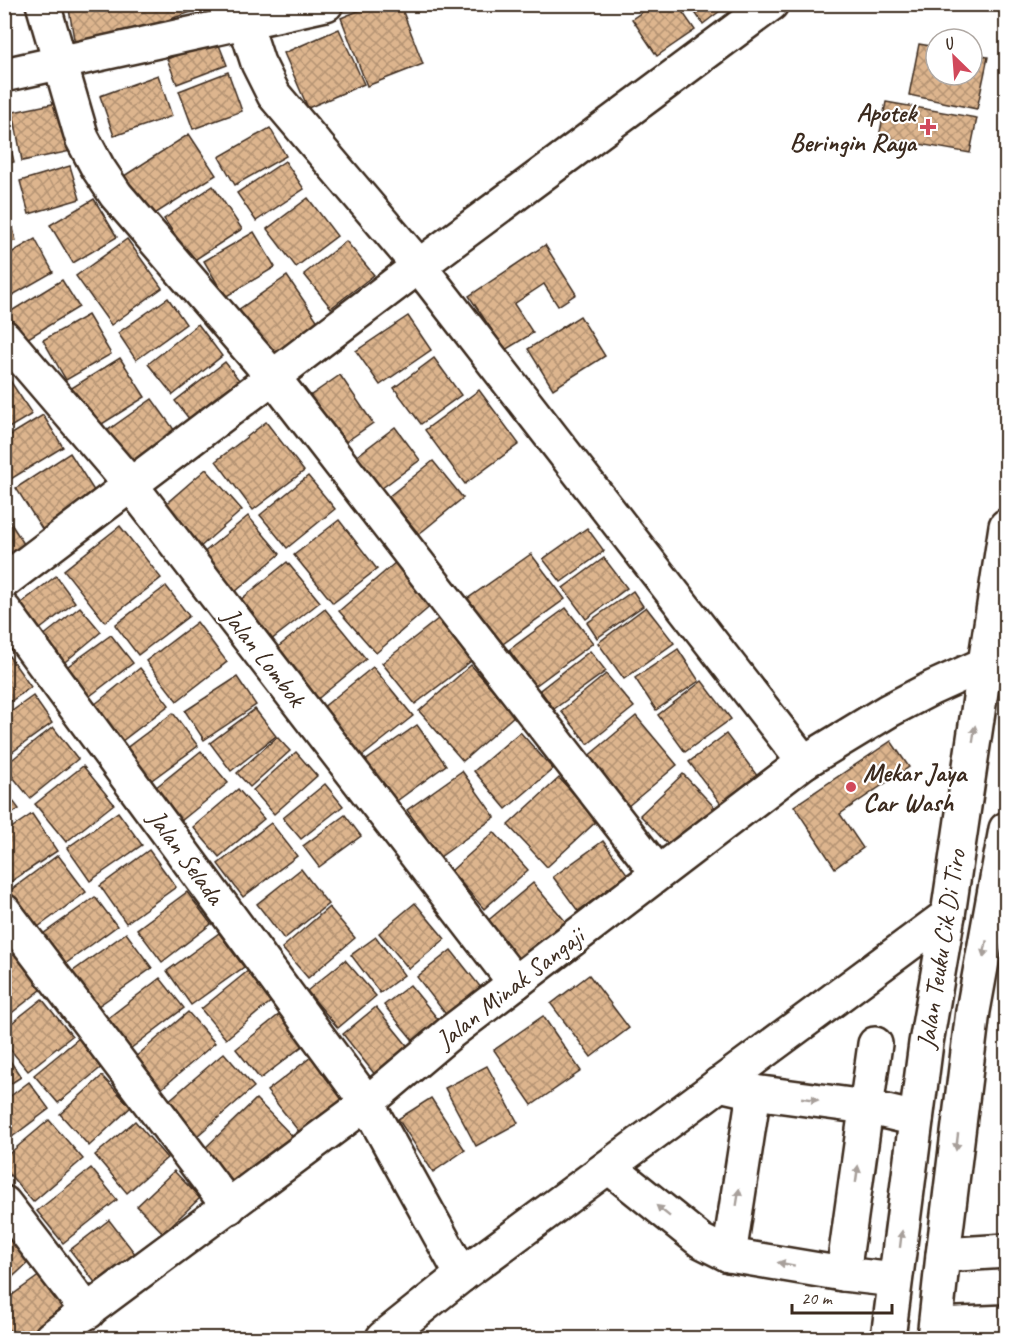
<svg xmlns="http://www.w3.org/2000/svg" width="1011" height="1343" viewBox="0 0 1011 1343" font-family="Caveat,sans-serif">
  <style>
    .building { fill: url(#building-cross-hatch); stroke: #3b2a1e; stroke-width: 1.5 }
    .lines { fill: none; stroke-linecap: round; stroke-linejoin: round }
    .minor-casing { stroke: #3b2a1e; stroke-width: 38 }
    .minor { stroke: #fff; stroke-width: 33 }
    .oneway { fill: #a79f9a }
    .poi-dot { fill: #d1495b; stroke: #fff; stroke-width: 2 }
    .labels { text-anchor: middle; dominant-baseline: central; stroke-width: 4.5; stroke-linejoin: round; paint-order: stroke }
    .poi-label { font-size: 26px; font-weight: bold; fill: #3b2a1e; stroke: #fff; text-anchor: end }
    .street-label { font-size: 26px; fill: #3b2a1e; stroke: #fff }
  </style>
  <defs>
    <pattern id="building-cross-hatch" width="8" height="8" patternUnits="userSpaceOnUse" patternTransform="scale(1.5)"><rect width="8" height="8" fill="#ddb58e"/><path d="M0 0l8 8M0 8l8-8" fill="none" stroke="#b49373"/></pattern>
  </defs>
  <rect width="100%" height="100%" fill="#fff"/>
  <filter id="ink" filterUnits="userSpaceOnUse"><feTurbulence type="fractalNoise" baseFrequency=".0167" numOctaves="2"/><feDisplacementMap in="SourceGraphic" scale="12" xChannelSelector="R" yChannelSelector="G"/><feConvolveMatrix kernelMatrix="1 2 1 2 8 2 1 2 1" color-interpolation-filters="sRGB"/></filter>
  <g filter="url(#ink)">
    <g class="building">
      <polygon points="90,4 196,4 197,10 76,51 69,9"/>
      <polygon points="375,4 400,4 423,64 367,86 341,18"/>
      <polygon points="654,4 677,4 695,30 657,56 632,19"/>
      <polygon points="689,4 729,4 703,24"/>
      <polygon points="339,29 364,84 308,108 284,53"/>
      <polygon points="217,40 227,65 177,84 167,59"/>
      <polygon points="919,44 936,47 936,75 972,75 972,54 988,57 977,109 909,95"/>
      <polygon points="228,72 242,111 193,129 179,91"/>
      <polygon points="158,75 172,116 114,136 100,96"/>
      <polygon points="62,102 71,151 22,161 13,112"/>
      <polygon points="886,102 977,118 970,153 879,137"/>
      <polygon points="4,118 14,162 4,164"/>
      <polygon points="270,128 286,156 235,185 219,157"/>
      <polygon points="189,134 216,175 150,217 124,176"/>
      <polygon points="285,161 304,189 256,221 237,193"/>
      <polygon points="70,166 80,199 29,214 20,181"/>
      <polygon points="213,186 242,229 193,261 164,219"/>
      <polygon points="4,190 16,241 4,243"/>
      <polygon points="308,198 337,236 296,267 267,229"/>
      <polygon points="94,199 117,237 73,263 50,225"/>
      <polygon points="254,232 275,267 225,297 204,261"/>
      <polygon points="35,239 53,272 4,300 4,257"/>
      <polygon points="127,239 162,288 111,325 76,276"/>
      <polygon points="346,241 374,275 331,308 304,274"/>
      <polygon points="545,245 576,294 558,306 544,284 514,304 533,333 505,350 469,296"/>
      <polygon points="287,276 323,329 274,362 238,310"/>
      <polygon points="62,280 79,307 25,340 8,313"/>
      <polygon points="168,298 186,324 136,360 118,333"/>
      <polygon points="88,315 111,354 66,380 43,340"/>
      <polygon points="408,316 431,350 380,385 356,351"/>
      <polygon points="580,316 605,356 553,389 528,349"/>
      <polygon points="198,324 222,356 173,395 148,364"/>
      <polygon points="120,358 145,397 94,429 70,389"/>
      <polygon points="434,358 461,395 421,424 394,388"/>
      <polygon points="225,362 247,390 197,429 175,401"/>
      <polygon points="340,375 373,423 337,448 304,400"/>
      <polygon points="7,376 32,414 4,431 4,378"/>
      <polygon points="479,390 519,444 465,484 425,430"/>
      <polygon points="152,399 180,438 129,474 101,435"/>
      <polygon points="43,415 63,447 6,482 4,479 4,439"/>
      <polygon points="266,422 304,471 253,510 216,461"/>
      <polygon points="395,427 420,460 378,491 353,459"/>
      <polygon points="70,453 100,500 46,535 16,488"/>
      <polygon points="433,461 463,498 419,534 388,497"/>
      <polygon points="206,469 242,510 198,549 162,507"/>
      <polygon points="308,476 335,509 287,548 260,515"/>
      <polygon points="4,513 28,550 4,565"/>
      <polygon points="248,516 280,554 229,597 196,559"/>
      <polygon points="339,520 377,569 333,603 294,555"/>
      <polygon points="120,526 161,578 105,622 64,570"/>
      <polygon points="587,528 604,551 561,582 543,559"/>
      <polygon points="531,554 565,599 500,646 467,599"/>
      <polygon points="604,558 627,588 586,619 563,588"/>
      <polygon points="287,562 320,602 266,644 234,605"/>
      <polygon points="396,562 433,604 376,653 339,611"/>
      <polygon points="56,576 75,602 35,633 16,607"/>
      <polygon points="166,586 189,616 138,655 115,625"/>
      <polygon points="633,591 643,606 597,638 587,623"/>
      <polygon points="80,607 101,632 60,666 38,640"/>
      <polygon points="646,607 674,643 624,679 598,643"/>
      <polygon points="566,608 593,643 535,686 509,650"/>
      <polygon points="325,609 366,659 314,702 273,651"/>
      <polygon points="438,619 471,661 415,704 382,663"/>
      <polygon points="197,622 227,662 177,701 146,661"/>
      <polygon points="111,635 133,663 86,699 64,669"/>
      <polygon points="678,649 699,681 656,710 635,678"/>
      <polygon points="590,651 606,671 554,709 540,690"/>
      <polygon points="9,656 31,687 4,706 4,660"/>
      <polygon points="471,665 515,715 463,761 419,711"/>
      <polygon points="373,667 413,716 356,761 317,712"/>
      <polygon points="140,668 169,705 117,745 89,709"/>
      <polygon points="606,674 634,707 588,744 561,711"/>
      <polygon points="237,677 256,705 204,740 185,711"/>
      <polygon points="702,681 731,719 685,752 658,715"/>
      <polygon points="33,696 52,723 4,758 4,717"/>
      <polygon points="255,709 276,736 231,771 210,743"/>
      <polygon points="173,713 198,746 149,782 125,749"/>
      <polygon points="636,716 677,765 627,807 586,758"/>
      <polygon points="417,725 446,765 394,803 365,761"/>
      <polygon points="53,727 78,759 30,798 4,766"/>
      <polygon points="520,732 553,769 506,809 474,771"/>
      <polygon points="726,734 764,785 727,812 689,762"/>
      <polygon points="277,737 290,751 250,787 237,773"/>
      <polygon points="891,741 909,767 840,814 863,848 835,868 794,806"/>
      <polygon points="201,751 228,783 181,821 155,788"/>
      <polygon points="296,752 317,776 274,814 253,790"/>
      <polygon points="83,766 114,804 66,842 35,804"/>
      <polygon points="462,771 495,817 440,857 407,810"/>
      <polygon points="683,774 720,813 677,854 640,815"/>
      <polygon points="559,778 598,820 547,867 508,825"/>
      <polygon points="325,784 343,806 301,839 283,818"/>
      <polygon points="4,789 19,809 4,819"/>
      <polygon points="238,789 264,819 219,857 193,827"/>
      <polygon points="118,812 142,845 90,881 67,848"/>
      <polygon points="32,814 57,851 4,886 4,833"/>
      <polygon points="345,815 361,836 319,867 303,846"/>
      <polygon points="271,823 297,856 243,897 218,864"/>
      <polygon points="494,832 528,870 484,909 451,871"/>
      <polygon points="603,841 628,875 578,911 553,877"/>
      <polygon points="149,850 176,887 126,923 100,886"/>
      <polygon points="58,855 86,892 31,932 4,895"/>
      <polygon points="301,869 328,904 284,939 257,904"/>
      <polygon points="533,883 566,922 513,967 479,928"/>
      <polygon points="187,892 211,924 162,962 137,929"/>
      <polygon points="95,897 117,926 65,964 43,934"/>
      <polygon points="415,903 445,939 409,969 379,933"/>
      <polygon points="329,907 355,938 308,978 282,948"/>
      <polygon points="126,933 152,968 94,1009 69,974"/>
      <polygon points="219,933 244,967 191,1005 167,971"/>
      <polygon points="376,937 404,975 380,993 351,955"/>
      <polygon points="451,950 486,994 451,1021 417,977"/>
      <polygon points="15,954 42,989 4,1019 4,962"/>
      <polygon points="345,960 376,996 338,1028 307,991"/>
      <polygon points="249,970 273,1000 226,1039 201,1009"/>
      <polygon points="589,975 629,1028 591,1057 551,1004"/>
      <polygon points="160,978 184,1008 126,1052 103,1022"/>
      <polygon points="410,985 441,1023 416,1044 384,1005"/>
      <polygon points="42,999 72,1036 28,1071 4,1042 4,1029"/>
      <polygon points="376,1007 410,1049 376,1076 343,1034"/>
      <polygon points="188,1012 215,1043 160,1090 133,1059"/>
      <polygon points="281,1013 305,1044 260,1079 236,1049"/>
      <polygon points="543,1016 581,1071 532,1105 494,1050"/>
      <polygon points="79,1038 103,1066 58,1103 34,1075"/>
      <polygon points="4,1052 21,1077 4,1088"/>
      <polygon points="224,1053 254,1087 197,1136 167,1102"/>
      <polygon points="311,1057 343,1099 300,1133 267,1091"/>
      <polygon points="487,1066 518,1123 476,1146 445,1088"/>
      <polygon points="102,1076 131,1107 89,1146 60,1114"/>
      <polygon points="29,1082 49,1109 4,1143 4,1101"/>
      <polygon points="431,1098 465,1150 433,1172 398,1119"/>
      <polygon points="256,1099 294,1138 240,1189 203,1150"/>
      <polygon points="49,1120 83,1159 33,1202 4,1168 4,1158"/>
      <polygon points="135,1121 167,1158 127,1193 95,1155"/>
      <polygon points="91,1168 117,1200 63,1243 37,1211"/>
      <polygon points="174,1171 200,1198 163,1233 137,1206"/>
      <polygon points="109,1220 140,1260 100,1289 70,1250"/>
      <polygon points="4,1231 31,1260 4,1285"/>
      <polygon points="40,1275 67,1313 33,1338 15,1338 4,1324 4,1301"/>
    </g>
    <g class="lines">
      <g class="minor-casing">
        <g id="minor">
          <polyline points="43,4 82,138 98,168 116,195 273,377 658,873"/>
          <polyline points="245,23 258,63 274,95 419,266 804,762"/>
          <polyline points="4,75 326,4"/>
          <polyline points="4,337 130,484 515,983"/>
          <polyline points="4,581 419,266 771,4"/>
          <polyline points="4,610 367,1103 462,1275"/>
          <polyline points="4,911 229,1207"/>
          <polyline points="719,1084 754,1092 866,1107 916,1119"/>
          <polyline points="609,1167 701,1241 729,1255 843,1274 895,1280"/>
          <polyline points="4,1203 88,1312"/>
          <polyline points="729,1255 754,1092"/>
          <polyline points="943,1255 1006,1251"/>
          <polyline points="843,1274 875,1044"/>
          <polyline points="936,1325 1006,1322"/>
          <polyline points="51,1338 367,1103 451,1032 804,762 888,711 932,688 985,664"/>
          <polyline points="383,1338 462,1275 948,915"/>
          <polyline points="888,1338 926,1043 948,915 985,664 1006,526"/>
          <polyline points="934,1338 943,1255 973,1011 1006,829"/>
        </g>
      </g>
      <use href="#minor" class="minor"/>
    </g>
    <defs><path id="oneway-solid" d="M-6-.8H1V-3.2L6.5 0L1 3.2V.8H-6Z" transform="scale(1.5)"/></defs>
    <g class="oneway">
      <use href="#oneway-solid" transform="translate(974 734) rotate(-82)"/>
      <use href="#oneway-solid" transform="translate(985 949) rotate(101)"/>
      <use href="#oneway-solid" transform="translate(810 1099) rotate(8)"/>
      <use href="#oneway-solid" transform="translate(957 1142) rotate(97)"/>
      <use href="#oneway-solid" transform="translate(857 1174) rotate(-82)"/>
      <use href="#oneway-solid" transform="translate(738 1197) rotate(-81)"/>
      <use href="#oneway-solid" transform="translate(663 1211) rotate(-141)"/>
      <use href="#oneway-solid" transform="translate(901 1239) rotate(-83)"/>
      <use href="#oneway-solid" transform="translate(786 1264) rotate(-170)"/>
    </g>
  </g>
  <g class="poi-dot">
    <path d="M925 118h6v6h6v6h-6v6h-6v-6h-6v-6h6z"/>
    <circle cx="851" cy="787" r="6"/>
  </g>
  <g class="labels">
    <g class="poi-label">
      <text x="916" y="112">Apotek<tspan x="916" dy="30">Beringin Raya</tspan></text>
      <text x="863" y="772" text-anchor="start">Mekar Jaya<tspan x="863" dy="30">Car Wash</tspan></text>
    </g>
    <g class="street-label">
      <text transform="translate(264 657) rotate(52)">Jalan Lombok</text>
      <text transform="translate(186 857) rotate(54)">Jalan Selada</text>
      <text transform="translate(941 949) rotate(-81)">Jalan Teuku Cik Di Tiro</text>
      <text transform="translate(510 988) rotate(-38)">Jalan Minak Sangaji</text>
    </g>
  </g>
  <rect width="1011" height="1343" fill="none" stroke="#fff" stroke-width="24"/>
  <rect x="12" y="12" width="987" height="1319" fill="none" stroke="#3b2a1e" stroke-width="2" filter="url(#ink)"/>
  <g transform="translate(954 57) rotate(335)"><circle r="28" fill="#ffffff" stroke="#b1aaa5" stroke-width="1.5"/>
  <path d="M0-4.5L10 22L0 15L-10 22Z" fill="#d1495b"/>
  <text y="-9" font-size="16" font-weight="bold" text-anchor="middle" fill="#3b2a1e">U</text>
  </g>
  <path d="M792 1304v9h100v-9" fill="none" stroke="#3b2a1e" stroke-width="3"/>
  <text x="801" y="1304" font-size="18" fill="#3b2a1e" stroke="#ffffff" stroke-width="4.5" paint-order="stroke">20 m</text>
</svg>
